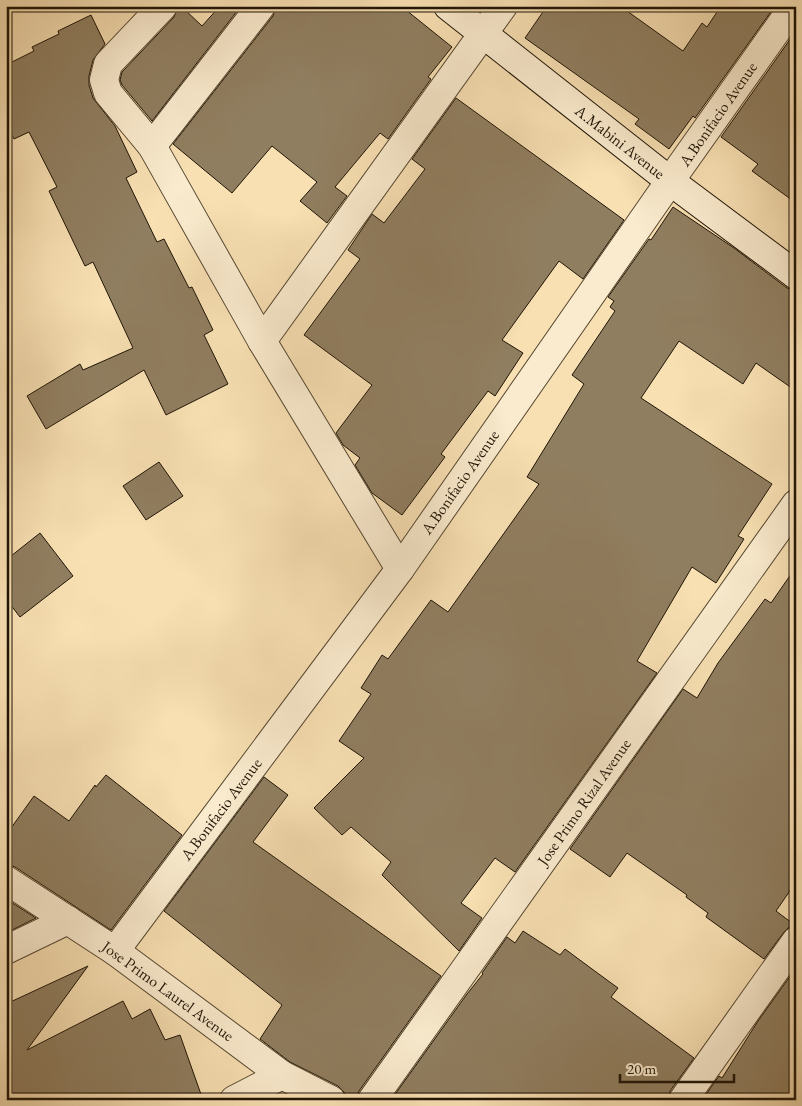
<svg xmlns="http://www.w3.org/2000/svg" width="802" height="1106" viewBox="0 0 802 1106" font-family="'EB Garamond',serif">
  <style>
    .building { fill: #907e60; stroke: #1f1406 }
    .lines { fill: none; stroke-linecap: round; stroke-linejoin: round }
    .street-casing { stroke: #554731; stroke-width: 30 }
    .secondary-casing { stroke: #1f1406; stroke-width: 30 }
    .street { stroke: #faebce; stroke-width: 28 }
    .secondary { stroke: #faebce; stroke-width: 28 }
    .labels { text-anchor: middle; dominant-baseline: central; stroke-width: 4; stroke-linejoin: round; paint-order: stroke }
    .street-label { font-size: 16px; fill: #1f1406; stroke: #faebce }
  </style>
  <rect width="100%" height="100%" fill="#f8e0b3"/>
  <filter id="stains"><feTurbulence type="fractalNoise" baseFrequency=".004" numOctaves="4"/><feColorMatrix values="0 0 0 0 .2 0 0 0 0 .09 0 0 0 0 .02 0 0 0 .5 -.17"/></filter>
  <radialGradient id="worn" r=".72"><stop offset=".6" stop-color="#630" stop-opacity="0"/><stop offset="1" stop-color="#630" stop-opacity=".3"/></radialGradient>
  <g class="building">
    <polygon points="178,6 181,6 202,26 220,6 241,6 152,121 122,85 120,80 122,72 174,17"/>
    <polygon points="276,6 401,6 452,47 428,77 431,79 388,139 380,133 335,187 347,196 327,223 300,201 317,182 272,146 232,193 173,144 273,16"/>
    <polygon points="547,6 620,6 683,51 702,23 707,27 721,6 775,6 695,118 693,116 669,149 635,124 639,119 525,38"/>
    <polygon points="91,15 105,44 93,60 89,76 89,85 93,98 115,126 137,172 126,178 157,242 164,239 189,288 192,287 213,330 204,335 228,384 166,415 144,370 46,429 27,396 80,364 83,370 133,348 93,262 85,266 49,191 57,187 29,132 14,139 6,123 6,65 34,51 32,47 59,34 58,31"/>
    <polygon points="796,31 796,203 752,171 758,164 721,137"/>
    <polygon points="456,98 624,220 583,279 559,261 502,340 523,353 495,396 488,391 441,454 445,457 402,515 372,493 355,465 360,458 343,445 336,433 372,385 304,335 360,259 348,250 372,214 384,223 425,169 412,159"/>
    <polygon points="673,207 734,248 787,288 796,290 796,391 756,363 743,384 679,341 641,398 772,484 738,536 744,539 716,583 692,567 637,661 657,673 515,872 495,858 461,903 482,918 459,951 382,875 391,862 351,827 342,835 314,808 364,758 339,741 371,694 361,688 382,655 388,659 431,600 448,612 539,484 527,477 584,384 572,375 615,311 610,307 614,301 608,297 649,239 651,240"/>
    <polygon points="159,462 183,496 146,520 123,486"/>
    <polygon points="40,533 73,576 20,617 6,599 6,560"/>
    <polygon points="796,567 796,882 776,911 796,926 789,927 784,932 764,959 706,917 708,913 686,897 687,895 627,853 610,877 570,849 683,689 697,698 718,663 765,599 771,603"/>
    <polygon points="106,775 182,835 111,930 15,867 6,864 6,835 34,796 69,821 95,785 96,787"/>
    <polygon points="264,777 288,795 253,842 441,976 359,1091 357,1100 347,1100 344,1092 338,1086 290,1062 260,1039 282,1005 164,911"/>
    <polygon points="6,899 36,918 6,933"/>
    <polygon points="523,931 560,955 565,949 592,969 618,988 611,997 694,1058 670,1091 668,1100 391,1100 467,994 483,974 482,973 507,937 515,943"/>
    <polygon points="88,966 27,1050 123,1001 132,1019 150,1009 165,1040 180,1035 203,1100 6,1100 6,1004"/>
    <polygon points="796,968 796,1100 702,1100 719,1076 722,1078 758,1021"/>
  </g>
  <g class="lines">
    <g class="street-casing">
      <g id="street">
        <polyline points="163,6 108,64 104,80 108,93 152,146 262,341 400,569"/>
        <polyline points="152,146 261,6"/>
        <polyline points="262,341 503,6"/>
        <polyline points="6,880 115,951 282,1075 331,1100"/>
        <polyline points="6,950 68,920"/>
        <polyline points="115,951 400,569 670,181 794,6"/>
        <polyline points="234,1100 282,1075"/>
        <polyline points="372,1100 796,504"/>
        <polyline points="683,1100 796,941"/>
      </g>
    </g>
    <g class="secondary-casing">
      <polyline id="secondary" points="448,6 670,181 796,275"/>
    </g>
    <use href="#street" class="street"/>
    <use href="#secondary" class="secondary"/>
  </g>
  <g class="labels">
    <g class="street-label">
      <text transform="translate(718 114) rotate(-55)">A.Bonifacio Avenue</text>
      <text transform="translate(620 142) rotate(38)">A.Mabini Avenue</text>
      <text transform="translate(460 482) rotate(-55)">A.Bonifacio Avenue</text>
      <text transform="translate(584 802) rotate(-55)">Jose Primo Rizal Avenue</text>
      <text transform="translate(221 809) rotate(-53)">A.Bonifacio Avenue</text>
      <text transform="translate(168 991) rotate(36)">Jose Primo Laurel Avenue</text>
    </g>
  </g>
  <rect width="802" height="1106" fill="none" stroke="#f8e0b3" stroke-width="25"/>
  <rect x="8" y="8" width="787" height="1091" fill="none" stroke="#1f1406" stroke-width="2.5"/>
  <rect x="12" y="12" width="777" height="1081" fill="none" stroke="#1f1406"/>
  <path d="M620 1074v8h114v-8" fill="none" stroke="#1f1406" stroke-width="2.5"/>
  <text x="627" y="1074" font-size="15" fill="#1f1406" stroke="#faebce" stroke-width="4" paint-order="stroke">20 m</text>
  <rect width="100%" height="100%" filter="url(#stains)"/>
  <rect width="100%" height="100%" fill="url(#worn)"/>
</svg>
